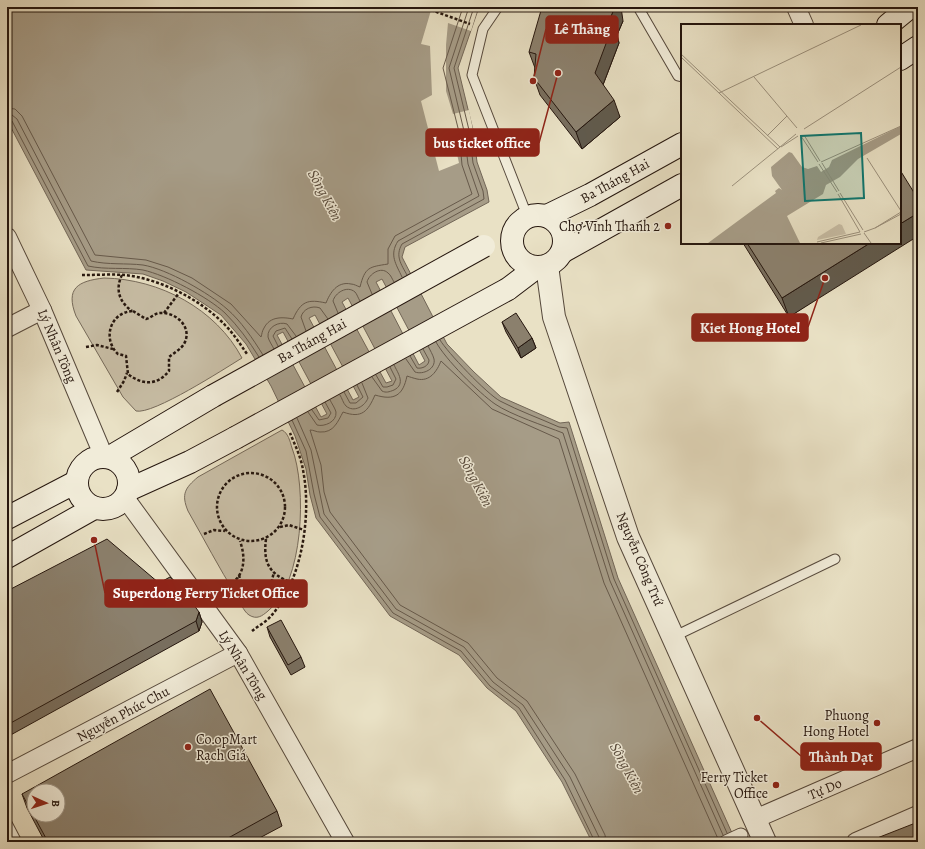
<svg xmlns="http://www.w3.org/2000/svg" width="925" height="849" viewBox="0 0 925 849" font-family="Alegreya,serif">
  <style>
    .green { fill: #c8bea6; stroke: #766a5a }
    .water { fill: #a69c87; stroke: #726657; fill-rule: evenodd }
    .pier { fill: #e9e1c5 }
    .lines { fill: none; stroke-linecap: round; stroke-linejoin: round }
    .shore { stroke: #66594a; stroke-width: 1 }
    .ferry { stroke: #594c3e; stroke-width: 1; stroke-dasharray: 5 4; stroke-linecap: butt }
    .service-casing { stroke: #56493c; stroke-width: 11 }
    .pedestrian-casing { stroke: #56493c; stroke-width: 15 }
    .minor-casing { stroke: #56493c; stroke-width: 20 }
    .tertiary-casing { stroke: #56493c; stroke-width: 24 }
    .secondary-casing { stroke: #25160e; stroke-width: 24 }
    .path { stroke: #25160e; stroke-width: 2.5; stroke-dasharray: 3 2; stroke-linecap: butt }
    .service { stroke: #f1ecd9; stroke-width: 9 }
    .pedestrian { stroke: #f1ecd9; stroke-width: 13 }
    .minor { stroke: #f1ecd9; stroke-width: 18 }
    .tertiary { stroke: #f1ecd9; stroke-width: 22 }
    .secondary { stroke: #f1ecd9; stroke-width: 22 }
    .secondary-bridge-casing { stroke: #25160e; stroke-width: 24; stroke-linecap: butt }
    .secondary-bridge { stroke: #f1ecd9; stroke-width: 22 }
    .wall { fill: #786e5e; stroke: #25160e }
    .shaded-wall { fill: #615a4c; stroke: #25160e }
    .building { fill: #8b806d; stroke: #25160e; fill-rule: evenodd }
    .poi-dot { fill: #8f2418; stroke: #f1ecd9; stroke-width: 1.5 }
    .labels { text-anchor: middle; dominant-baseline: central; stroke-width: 3; stroke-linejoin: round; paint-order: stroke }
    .street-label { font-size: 14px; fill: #25160e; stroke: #f1ecd9 }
    .poi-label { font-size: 14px; fill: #25160e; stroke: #f1ecd9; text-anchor: end }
    .water-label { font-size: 15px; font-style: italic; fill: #594c3e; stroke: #f1ecd9 }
    .inset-river { fill: none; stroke: #a69c87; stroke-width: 2 }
    .inset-road { fill: none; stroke: #9b907c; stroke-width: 1 }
    .view { fill: #0f766e; fill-opacity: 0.15; stroke: #0f766e; stroke-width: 2 }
    .inset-edge { fill: none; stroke: #25160e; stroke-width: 2 }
    .leader { fill: none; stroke: #8f2418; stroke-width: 1.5 }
    .callout-dot { fill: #8f2418; stroke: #f1ecd9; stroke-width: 1.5 }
    .callout { fill: #8f2418; stroke: #8f2418; stroke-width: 1.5 }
    .callout-label { font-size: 15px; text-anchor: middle; font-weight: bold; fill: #fff }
  </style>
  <rect width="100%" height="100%" fill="#e9e1c5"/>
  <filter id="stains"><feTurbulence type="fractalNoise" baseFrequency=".005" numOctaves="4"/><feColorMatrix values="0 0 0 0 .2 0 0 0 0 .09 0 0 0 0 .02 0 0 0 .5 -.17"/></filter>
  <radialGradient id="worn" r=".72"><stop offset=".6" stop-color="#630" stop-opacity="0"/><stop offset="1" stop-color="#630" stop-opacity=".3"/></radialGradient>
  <g class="green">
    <path d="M104,278C160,279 216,309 242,358C224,369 153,415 136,411L123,397L76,316C65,288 78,281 104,278Z"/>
    <path d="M282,430C288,433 290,441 292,448C307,487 304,583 268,611C262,616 257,620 249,615C243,611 240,601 236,595C219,568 204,539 188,511C181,494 185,488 198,477Z"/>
  </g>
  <path class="water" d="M7,7H479L458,68L473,130L477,162L487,190L489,202L405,247L402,257L447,344L474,372L501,397L560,423L569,422L618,578L736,842H592L562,782L516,711L487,688L459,655L390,616L316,518L310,495L306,469L295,436L271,386L246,344L221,315L186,292L163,281L143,274L86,270L7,120ZM382,279L425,361L419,365L376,282ZM348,298L392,381L386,383L342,302ZM315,315L359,397L353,400L309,318ZM283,332L327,414L321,417L277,335Z"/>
  <polygon class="pier" points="432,7 478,8 471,31 448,23 446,45 446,91 453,114 469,110 473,130 453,136 459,163 439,171 421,101 432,95 430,46 421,44"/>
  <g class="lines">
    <g class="shore">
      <path d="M7,108L15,109L22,116L95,255L146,260L168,267L192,278L231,304L261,337C262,334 262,331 264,328C270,316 283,317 293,319C301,301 308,299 326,303C330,293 337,281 351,284C354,284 357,286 360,287C365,267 369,267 388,264V249L395,236L472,194L462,165L459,132L443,68L463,7"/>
      <path d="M7,114L12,115L17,119L91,261C108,265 126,263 143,265C167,269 209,293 227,309C241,321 253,339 263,355"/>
      <path d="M7,119L12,121L88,266C106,270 125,267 143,270C166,275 208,297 225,313C238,326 249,341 259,357"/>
      <path d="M407,275C401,264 395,256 402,244L484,199L483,191L473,163L469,130L454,68L474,7"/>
      <path d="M402,277C396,264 389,255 398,241L479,196L468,164L464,131L449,68L469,7"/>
      <path d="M372,294L367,282C369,274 381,266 388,273C391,275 392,279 394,282"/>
      <path d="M338,313L333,301C335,293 347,285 355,292C357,294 358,298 360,301"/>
      <path d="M306,331L301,317C303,309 312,305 320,308L328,319"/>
      <path d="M440,340C447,352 487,394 500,401C519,411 539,418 559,427L567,428L614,579L727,833"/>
      <path d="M436,342C445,359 479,393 495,404C511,415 545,426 563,433L610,581L723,835"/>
      <polyline points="278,346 273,336 276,331 285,328 292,339"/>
      <path d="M274,349C272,345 269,341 268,337C267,327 279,321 287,324L296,336"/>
      <path d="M410,356L417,368C422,369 429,366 429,360L423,349"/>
      <path d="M406,359L415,372C423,375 436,369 434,359C433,355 430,350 428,346"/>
      <polyline points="376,375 383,387 387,387 393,385 396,379 390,367"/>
      <path d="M372,377L382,391C386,393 389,392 394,390C406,384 398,373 394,365"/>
      <polyline points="344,392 350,403 356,403 363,397 357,385"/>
      <path d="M340,395C342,398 343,403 346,406C354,413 365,406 368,398L362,383"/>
      <polyline points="312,410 319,420 328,418 331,413 325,402"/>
      <path d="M308,412L317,425C324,427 337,422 336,412C335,408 332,404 330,400"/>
      <polyline points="297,418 311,450 324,514 396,609 464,647 493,682 523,705 570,777 599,837 600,842"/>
      <polyline points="292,420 306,451 314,494 320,517 393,613 461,651 490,686 519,708 565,780 595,842"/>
      <path d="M606,842L605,835L575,774L527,701L497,678L468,643L400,605L330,512L324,492L321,465L310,430C314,430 316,432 320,432C334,433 338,421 343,412C362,419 368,411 375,395C395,401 403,395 407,376C410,377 413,378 417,379C430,382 437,371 441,361L492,409L559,439L604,583L719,841"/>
    </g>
    <polyline class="ferry" points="426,7 431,10"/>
    <g class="service-casing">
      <g id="service">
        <polyline points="498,7 483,29 472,75 528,218"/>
        <polyline points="638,7 678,76 682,77"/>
        <polyline points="673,637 835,559"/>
        <polyline points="7,823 17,842"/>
      </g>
    </g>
    <g class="pedestrian-casing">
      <polyline id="pedestrian" points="726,842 741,835"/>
    </g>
    <g class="minor-casing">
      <g id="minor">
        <polyline points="796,7 804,25"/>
        <polyline points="7,237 42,310 104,457"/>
        <polyline points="7,328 42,310"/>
        <polyline points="125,498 238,653 345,842"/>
        <polyline points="7,774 238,653"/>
        <polyline points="755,819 918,748"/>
        <polyline points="856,842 918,815"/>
      </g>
    </g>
    <g class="tertiary-casing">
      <polyline id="tertiary" points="547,266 554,317 628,537 765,842"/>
    </g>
    <g class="secondary-casing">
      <g id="secondary">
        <polyline points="888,25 910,7"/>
        <polyline points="900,59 918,47"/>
        <circle cx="538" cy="241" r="26"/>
        <polyline points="547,216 590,195 682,144"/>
        <polyline points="562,252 682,185"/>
        <polyline points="508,289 537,267"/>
        <circle cx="103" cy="483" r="26"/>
        <polyline points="110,457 213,396"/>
        <polyline points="128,490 190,462 235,438"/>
        <polyline points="7,518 76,482"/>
        <polyline points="7,557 94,508"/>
      </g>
    </g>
    <g class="path">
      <polyline points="431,10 470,24"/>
      <path d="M82,275C96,275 111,274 125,275C160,279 200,299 225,325C234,334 240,344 247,354"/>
      <path d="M122,275C115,289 119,302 132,311"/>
      <path d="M133,311L146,319C151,318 155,313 160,313C177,312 193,328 184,344C181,349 174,353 169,357V371C157,386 142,385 128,374L126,356L118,354C102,339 110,312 133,311Z"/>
      <polyline points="164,313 179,293"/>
      <polyline points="86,347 97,345 113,349"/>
      <polyline points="117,392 124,381 127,373"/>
      <circle cx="251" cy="507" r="34"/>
      <polyline points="280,527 289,525 304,530"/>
      <polyline points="204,534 214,530 225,531"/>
      <path d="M266,539C263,563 269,574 292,583"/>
      <path d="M239,575C243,593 255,602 270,588L274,572"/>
      <path d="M232,583C246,573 245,555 240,541"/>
      <path d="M252,631C258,626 266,622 271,616C302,581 312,515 303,470C301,457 295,445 290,433"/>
    </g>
    <use href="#service" class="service"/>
    <use href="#pedestrian" class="pedestrian"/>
    <use href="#minor" class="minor"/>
    <use href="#tertiary" class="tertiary"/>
    <use href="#secondary" class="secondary"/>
    <g class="secondary-bridge-casing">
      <g id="secondary-bridge">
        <polyline points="213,396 484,246"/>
        <polyline points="235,438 508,289"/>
      </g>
    </g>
    <use href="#secondary-bridge" class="secondary-bridge"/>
  </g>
  <g class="wall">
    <polygon points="623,21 617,35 619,43 603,85 620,117 582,149 540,95 534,78 535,68 529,52"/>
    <polygon points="743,243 900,243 789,317"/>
    <polygon points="502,322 532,338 536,348 521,358 506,332"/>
    <polygon points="7,591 199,612 202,622 199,631 7,737"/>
    <polygon points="267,627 301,657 305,667 291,675 270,637"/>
    <polygon points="22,794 277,811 282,826 252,842 45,842 27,808"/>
  </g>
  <g class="shaded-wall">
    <polygon points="615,7 621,7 623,21 617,35 619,43 601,90 595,73 608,23"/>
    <polygon points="614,100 620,117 582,149 576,132"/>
    <polygon points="918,213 918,236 789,317 782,298 870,243 900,243 900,224"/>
    <polygon points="532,338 536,348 521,358 518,348"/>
    <polygon points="199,612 202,622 199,631 196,621"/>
  </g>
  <g class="building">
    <polygon points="542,7 615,7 608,23 613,25 595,73 614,100 576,132 534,78 536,54 529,52"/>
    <polygon points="900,170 918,199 918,213 900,224"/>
    <polygon points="747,243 870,243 782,298"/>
    <polygon points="516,313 532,338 518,348 502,322"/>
    <polygon points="107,539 159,583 170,577 179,585 199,612 196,621 7,725 7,591"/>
    <polygon points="281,620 301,657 288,665 267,627"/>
    <path d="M210,689L277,811L221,842H48L22,794ZM34,791H58V815H34Z"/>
    <polygon points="918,822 918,842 867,842"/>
  </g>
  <g class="poi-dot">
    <circle cx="668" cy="226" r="4"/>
    <circle cx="877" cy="723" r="4"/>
    <circle cx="188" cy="747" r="4"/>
    <circle cx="776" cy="785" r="4"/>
  </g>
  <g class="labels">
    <g class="street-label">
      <text transform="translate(615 181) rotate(-29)">Ba Tháng Hai</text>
      <text transform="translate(312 341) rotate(-29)">Ba Tháng Hai</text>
      <text transform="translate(57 346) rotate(67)">Lý Nhân Tông</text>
      <text transform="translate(640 559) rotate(67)">Nguyễn Công Trứ</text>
      <text transform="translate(243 665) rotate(58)">Lý Nhân Tông</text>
      <text transform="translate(123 714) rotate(-28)">Nguyễn Phúc Chu</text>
      <text transform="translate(825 789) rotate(-23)">Tự Do</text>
    </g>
    <g class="poi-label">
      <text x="660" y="226">Chợ Vĩnh Thanh 2</text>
      <text x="869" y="715">Phuong<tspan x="869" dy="16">Hong Hotel</tspan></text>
      <text x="196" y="739" text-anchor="start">Co.opMart<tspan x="196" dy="16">Rạch Giá</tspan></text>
      <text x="768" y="777">Ferry Ticket<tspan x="768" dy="16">Office</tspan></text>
    </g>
    <g class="water-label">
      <text transform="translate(325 195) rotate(62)">Sông Kiên</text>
      <text transform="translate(476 481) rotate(62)">Sông Kiên</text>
      <text transform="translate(627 768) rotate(62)">Sông Kiên</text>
    </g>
  </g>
  <g transform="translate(681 24)">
    <rect width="220" height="220" fill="#e9e1c5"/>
    <path d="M158,200L161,201L165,210L136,216L137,213Z" fill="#c8bea6"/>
    <path d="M220,102V110L177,135L159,153L145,161L142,170L106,192L119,219H27L95,169L94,167L98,164L101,166L91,152L90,143L108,128L111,129L121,143L127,145L136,142L140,148L148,143L151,136Z" fill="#a69c87"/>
    <path class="inset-river" d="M56,219L104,170L116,142M59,219L104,171L110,157M62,219L105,172L123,147M65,219L114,160M67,219L113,163"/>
    <path class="inset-road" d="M0,30L99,123M0,33L97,125M73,53L116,104M38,69L180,1M123,105L220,43M123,111L139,137M86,112L106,92M120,112L137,138M100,123L117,112M186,134L220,187M140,138L220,102M141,139L158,167M138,140L156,168M51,162L115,110M159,169L182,206M157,170L179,208M194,204L220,190M183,208L194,204L220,188M183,209L190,219M136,218L179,208M140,219L180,210"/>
    <path class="view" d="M180,109L183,174L124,177L120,112Z"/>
    <rect width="220" height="220" class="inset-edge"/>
  </g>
  <path class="leader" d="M533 81L546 29M558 73L539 143M825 278L808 327M94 540L105 593M757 718L801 756"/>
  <g class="callout-dot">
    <circle cx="533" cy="81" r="4"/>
    <circle cx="558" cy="73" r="4"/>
    <circle cx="825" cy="278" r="4"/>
    <circle cx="94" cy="540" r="4"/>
    <circle cx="757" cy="718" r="4"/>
  </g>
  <g class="callout">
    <rect x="546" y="16" width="72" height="27" rx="4"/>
    <rect x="426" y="129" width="113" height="27" rx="4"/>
    <rect x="692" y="314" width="116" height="27" rx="4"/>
    <rect x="105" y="580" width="202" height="27" rx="4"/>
    <rect x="801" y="743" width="80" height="27" rx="4"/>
  </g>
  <g class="callout-label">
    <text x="582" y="34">Lê Thāng</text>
    <text x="482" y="148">bus ticket office</text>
    <text x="750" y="333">Kiet Hong Hotel</text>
    <text x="206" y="598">Superdong Ferry Ticket Office</text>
    <text x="841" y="762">Thành Dạt</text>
  </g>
  <rect width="925" height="849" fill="none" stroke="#e9e1c5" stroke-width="24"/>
  <rect x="8" y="8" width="909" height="833" fill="none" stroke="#25160e" stroke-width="2"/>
  <rect x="12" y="12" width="901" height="825" fill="none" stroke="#25160e"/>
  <g transform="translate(46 803) rotate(93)"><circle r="19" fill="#f1ecd9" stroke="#9f9688"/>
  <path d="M0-3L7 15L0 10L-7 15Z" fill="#8f2418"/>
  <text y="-6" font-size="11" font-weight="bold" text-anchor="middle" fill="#25160e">B</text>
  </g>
  <rect width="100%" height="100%" filter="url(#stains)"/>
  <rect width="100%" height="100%" fill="url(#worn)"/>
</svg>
